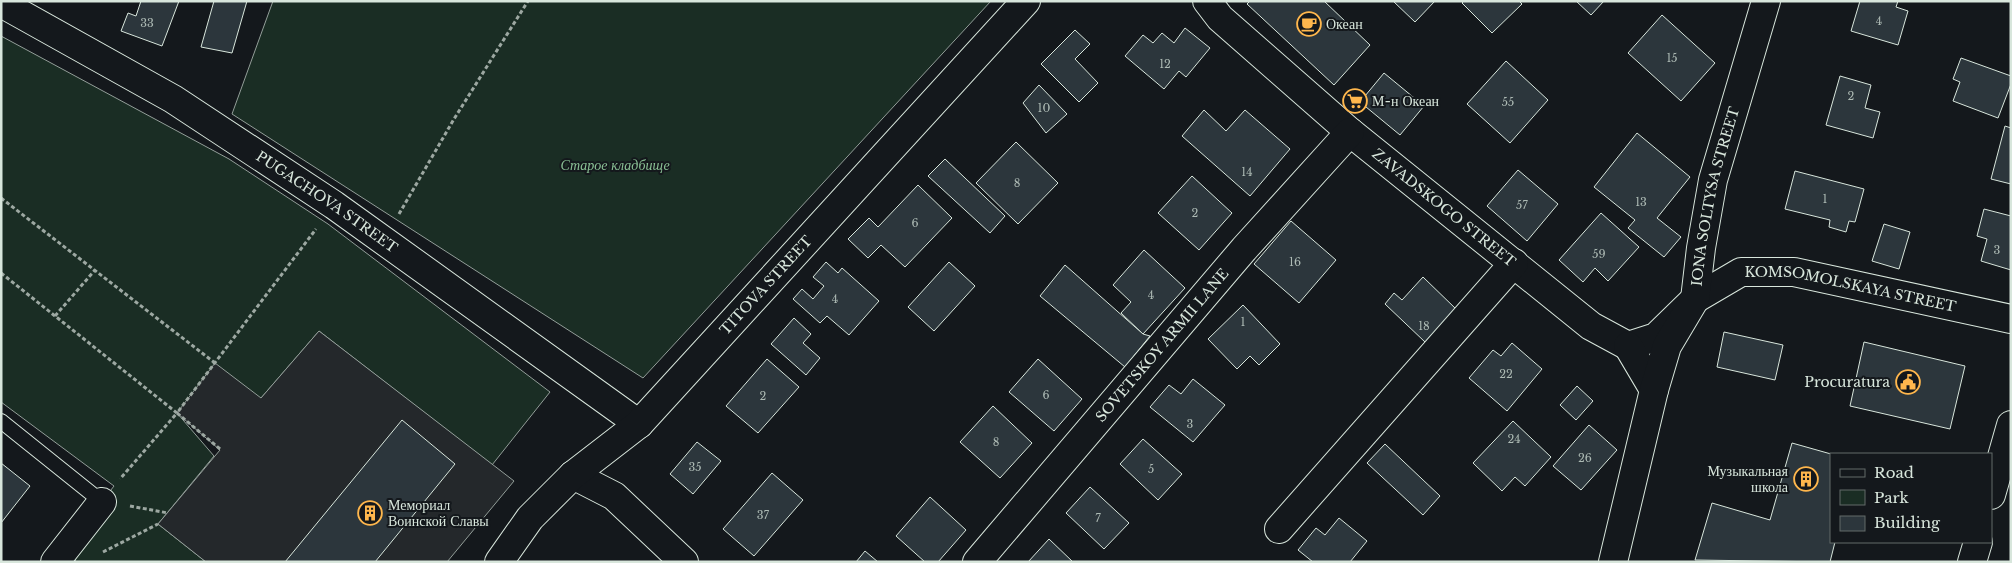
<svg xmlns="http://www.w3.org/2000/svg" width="2012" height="563" viewBox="0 0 2012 563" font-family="'Libre Baskerville',serif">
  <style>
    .green { fill: #1a2d24; stroke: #939e99 }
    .parking { fill: #24282b; stroke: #939e99 }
    .building { fill: #2c363c; stroke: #d8e6dc }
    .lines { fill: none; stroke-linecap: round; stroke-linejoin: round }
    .service-casing { stroke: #d8e6dc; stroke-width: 16 }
    .minor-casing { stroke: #d8e6dc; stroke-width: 30 }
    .tertiary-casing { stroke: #d8e6dc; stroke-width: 30 }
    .path { stroke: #9da8a2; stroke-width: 3; stroke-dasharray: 4 2.5; stroke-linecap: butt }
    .service { stroke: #14181c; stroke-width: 14 }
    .minor { stroke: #14181c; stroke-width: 28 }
    .tertiary { stroke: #14181c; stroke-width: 28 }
    .labels { text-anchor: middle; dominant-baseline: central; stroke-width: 4; stroke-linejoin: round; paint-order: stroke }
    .number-label { font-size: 11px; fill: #adbab4 }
    .poi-label { font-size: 14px; fill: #d8e6dc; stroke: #14181c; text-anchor: start }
    .park-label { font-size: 14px; font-style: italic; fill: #8ac095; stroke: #14181c }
    .street-label { font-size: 14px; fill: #d8e6dc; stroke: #14181c }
  </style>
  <rect width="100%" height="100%" fill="#14181c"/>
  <g class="green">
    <polygon points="273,1 991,1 643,378 232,114"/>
    <polygon points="1,36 229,159 328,224 550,392 492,465 319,331 261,398 177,413 214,456 158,524 206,562 77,562 64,550 114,486 1,402"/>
  </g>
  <polygon class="parking" points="319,331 514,481 447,562 206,562 158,524 220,450 177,413 215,363 261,398"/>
  <g class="building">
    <polygon points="141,1 179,1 162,46 121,31 128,13 136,16"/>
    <polygon points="214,1 247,1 232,53 201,47"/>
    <polygon points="1250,1 1324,1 1370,45 1334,85 1247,4"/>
    <polygon points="1393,1 1435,1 1415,22"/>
    <polygon points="1464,1 1519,1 1522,4 1492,33 1462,3"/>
    <polygon points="1576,1 1604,1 1591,15"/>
    <polygon points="1860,1 1898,1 1896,7 1908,11 1898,45 1851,31"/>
    <polygon points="1662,15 1715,63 1681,101 1628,53"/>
    <polygon points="1185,28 1210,48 1186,77 1179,71 1164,89 1125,56 1143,35 1153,43 1162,33 1174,43"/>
    <polygon points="1075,30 1090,44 1075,59 1098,83 1079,102 1041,64"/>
    <polygon points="1961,58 2011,76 2011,84 1998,118 1953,101 1960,82 1953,79"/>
    <polygon points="1506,61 1548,100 1510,143 1467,104"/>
    <polygon points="1384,73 1424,106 1400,135 1360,102"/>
    <polygon points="1840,76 1871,85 1865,108 1880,112 1873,138 1826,125"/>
    <polygon points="1039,85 1067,114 1046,133 1023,103"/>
    <polygon points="1204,110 1226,131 1245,110 1290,149 1250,196 1182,136"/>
    <polygon points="2005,126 2011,128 2011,184 1991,179"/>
    <polygon points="1637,133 1690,177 1657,218 1681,237 1664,257 1628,228 1635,220 1594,187"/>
    <polygon points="1016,142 1058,183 1018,224 976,183"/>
    <polygon points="945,159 1005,216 990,233 928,176"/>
    <polygon points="1518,170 1558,204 1527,241 1487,206"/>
    <polygon points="1795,171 1864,189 1855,222 1849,221 1846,232 1829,227 1830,220 1785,209"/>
    <polygon points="1192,176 1232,213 1199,250 1158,213"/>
    <polygon points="918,185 952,218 905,267 881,245 868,258 848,239 869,218 878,227"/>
    <polygon points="1984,209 2011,216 2011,270 1981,261 1987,239 1977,236"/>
    <polygon points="1601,213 1639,247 1608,281 1595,268 1583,282 1559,260"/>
    <polygon points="1291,221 1336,260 1299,303 1254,264"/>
    <polygon points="1884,224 1910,232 1899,269 1872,261"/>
    <polygon points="1144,250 1185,288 1143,334 1121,313 1131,302 1113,285"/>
    <polygon points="826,262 838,273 842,268 879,301 849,335 827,316 820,323 793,299 802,289 813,299 824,286 813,277"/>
    <polygon points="949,262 975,286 934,331 908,307"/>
    <polygon points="1065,265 1143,334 1150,336 1125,367 1040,296"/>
    <polygon points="1423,277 1456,309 1425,342 1385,304 1394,293 1402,300"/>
    <polygon points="1243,305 1280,344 1259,365 1250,356 1237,369 1208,339"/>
    <polygon points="794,318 811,334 803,343 820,358 806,375 771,344"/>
    <polygon points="1724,332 1783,345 1775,380 1717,367"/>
    <polygon points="1864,342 1965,366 1950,429 1850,406"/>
    <polygon points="1512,343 1542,369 1507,411 1469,378 1493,350 1501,356"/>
    <polygon points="767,359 799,387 758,433 726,406"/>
    <polygon points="1038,359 1082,399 1054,431 1009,392"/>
    <polygon points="1193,379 1225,405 1193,442 1150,407 1169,385 1181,394"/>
    <polygon points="1577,386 1593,401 1576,420 1560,405"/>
    <polygon points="993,406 1032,443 1000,478 960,442"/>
    <polygon points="402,420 455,464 375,562 285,562"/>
    <polygon points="1513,421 1551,457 1525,486 1515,477 1502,491 1473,463"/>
    <polygon points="1589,425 1617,450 1581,490 1553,466"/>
    <polygon points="1143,439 1182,474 1158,500 1120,464"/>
    <polygon points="697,442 721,461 693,494 670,474"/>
    <polygon points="1792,443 1831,454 1831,542 1835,542 1830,562 1695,560 1712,503 1770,520"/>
    <polygon points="1385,444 1440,496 1423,515 1367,463"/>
    <polygon points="1,463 30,486 1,523"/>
    <polygon points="772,473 803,500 754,556 723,529"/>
    <polygon points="1090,487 1129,523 1104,549 1066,513"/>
    <polygon points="930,497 966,530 938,562 925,562 896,536"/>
    <polygon points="1339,518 1367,541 1350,562 1313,562 1298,550 1316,528 1325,535"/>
    <polygon points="1049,539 1073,562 1028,562"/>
    <polygon points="865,551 878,562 856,562"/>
  </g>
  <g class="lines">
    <g class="service-casing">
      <polyline id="service" points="1,421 102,502"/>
    </g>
    <g class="minor-casing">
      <g id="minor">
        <path id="s1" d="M1207,1L1220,18L1350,132L1591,326L1628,346L1656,337L1695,299L1741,272H1794L2011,319"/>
        <path id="s2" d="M1,3L173,99L334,205L639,424"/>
        <polyline points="1628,346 1654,390"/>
        <polyline points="573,475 614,496 684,562"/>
        <polyline points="1991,495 2011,425"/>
        <polyline points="1279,529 1514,263"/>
        <polyline points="55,562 102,502"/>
        <path id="s3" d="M977,562L1244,249L1350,132"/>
        <path id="s4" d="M1613,562L1654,390L1667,346L1695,299L1701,248L1713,180L1766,1"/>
        <polyline points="1972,562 1978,542"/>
      </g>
    </g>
    <g class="tertiary-casing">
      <g id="tertiary">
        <path id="s5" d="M499,562L530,518L573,475L639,424L1026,1"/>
      </g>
    </g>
    <g class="path">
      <polyline points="1,198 215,363"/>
      <polyline points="399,214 454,119 528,1"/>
      <polyline points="1,273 177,413 120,479"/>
      <polyline points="55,316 95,270"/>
      <polyline points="220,449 177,413 316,229"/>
      <polyline points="130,506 168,513"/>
      <polyline points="103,552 158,524"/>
    </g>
    <use href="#service" class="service"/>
    <use href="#minor" class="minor"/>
    <use href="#tertiary" class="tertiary"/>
  </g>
  <defs>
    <g id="cafe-ring" transform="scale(1.25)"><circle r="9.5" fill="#14181c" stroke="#ffb74d" stroke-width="1.5"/><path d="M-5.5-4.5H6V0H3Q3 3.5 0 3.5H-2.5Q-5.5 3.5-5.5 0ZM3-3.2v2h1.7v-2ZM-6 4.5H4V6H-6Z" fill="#ffb74d"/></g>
    <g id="supermarket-ring" transform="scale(1.25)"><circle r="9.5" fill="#14181c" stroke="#ffb74d" stroke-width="1.5"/><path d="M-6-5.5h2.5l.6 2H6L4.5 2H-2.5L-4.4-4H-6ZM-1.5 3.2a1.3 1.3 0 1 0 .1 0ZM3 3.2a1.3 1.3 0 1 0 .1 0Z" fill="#ffb74d"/></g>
    <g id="civic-ring" transform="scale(1.25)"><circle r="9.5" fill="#14181c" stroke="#ffb74d" stroke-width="1.5"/><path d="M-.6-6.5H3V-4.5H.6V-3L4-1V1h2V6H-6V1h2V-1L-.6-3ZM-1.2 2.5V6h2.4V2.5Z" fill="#ffb74d"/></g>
    <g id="building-ring" transform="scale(1.25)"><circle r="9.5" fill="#14181c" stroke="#ffb74d" stroke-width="1.5"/><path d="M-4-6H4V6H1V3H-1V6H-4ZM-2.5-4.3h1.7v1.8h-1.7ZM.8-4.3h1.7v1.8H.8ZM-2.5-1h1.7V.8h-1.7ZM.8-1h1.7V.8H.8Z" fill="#ffb74d"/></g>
  </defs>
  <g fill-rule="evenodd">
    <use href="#cafe-ring" x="1309" y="24"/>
    <use href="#supermarket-ring" x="1355" y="101"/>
    <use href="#civic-ring" x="1908" y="382"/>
    <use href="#building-ring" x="1806" y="479"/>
    <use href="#building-ring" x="370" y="513"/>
  </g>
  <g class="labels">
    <g class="number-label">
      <text x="1879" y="21">4</text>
      <text x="147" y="23">33</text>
      <text x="1672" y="58">15</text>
      <text x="1165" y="64">12</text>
      <text x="1851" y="96">2</text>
      <text x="1508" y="102">55</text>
      <text x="1044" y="108">10</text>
      <text x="1247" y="172">14</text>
      <text x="1017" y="183">8</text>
      <text x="1825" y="199">1</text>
      <text x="1641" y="202">13</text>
      <text x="1522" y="205">57</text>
      <text x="1195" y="213">2</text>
      <text x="915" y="223">6</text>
      <text x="1997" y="250">3</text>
      <text x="1599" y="254">59</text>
      <text x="1295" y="262">16</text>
      <text x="1151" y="295">4</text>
      <text x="835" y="299">4</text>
      <text x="1243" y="322">1</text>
      <text x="1424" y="326">18</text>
      <text x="1506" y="374">22</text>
      <text x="1046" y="395">6</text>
      <text x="763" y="396">2</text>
      <text x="1190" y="424">3</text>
      <text x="1514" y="439">24</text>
      <text x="996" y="442">8</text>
      <text x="1585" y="458">26</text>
      <text x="695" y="467">35</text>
      <text x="1151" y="469">5</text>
      <text x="763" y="515">37</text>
      <text x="1098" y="518">7</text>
    </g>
    <g class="poi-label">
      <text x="1326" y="24">Океан</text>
      <text x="1372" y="101">М-н Океан</text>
      <text x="1890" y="382" text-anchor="end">Procuratura</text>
      <text x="1788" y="471" text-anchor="end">Музыкальная<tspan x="1788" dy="16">школа</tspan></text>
      <text x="388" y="505">Мемориал<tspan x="388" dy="16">Воинской Славы</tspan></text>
    </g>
    <g class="park-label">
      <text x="615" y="165">Старое кладбище</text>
    </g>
    <g class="street-label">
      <text stroke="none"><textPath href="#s4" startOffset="382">IONA SOLTYSA STREET</textPath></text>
      <text stroke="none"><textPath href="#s2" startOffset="382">PUGACHOVA STREET</textPath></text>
      <text stroke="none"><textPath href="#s1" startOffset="315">ZAVADSKOGO STREET</textPath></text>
      <text stroke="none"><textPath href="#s5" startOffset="386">TITOVA STREET</textPath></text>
      <text stroke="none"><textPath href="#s1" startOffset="794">KOMSOMOLSKAYA STREET</textPath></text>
      <text stroke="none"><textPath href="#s3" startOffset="285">SOVETSKOY ARMII LANE</textPath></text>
    </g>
  </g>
  <rect width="2012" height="563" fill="none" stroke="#d8e6dc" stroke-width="5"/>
  <rect x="1830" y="453" width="162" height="90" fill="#14181c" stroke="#626a69"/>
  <rect x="1840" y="469" width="25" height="8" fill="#14181c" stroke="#626a69"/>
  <text x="1874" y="478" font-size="15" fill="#d8e6dc">Road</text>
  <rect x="1840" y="490" width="25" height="15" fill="#1a2d24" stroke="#626a69"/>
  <text x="1874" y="503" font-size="15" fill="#d8e6dc">Park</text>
  <rect x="1840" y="516" width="25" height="15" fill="#2c363c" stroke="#626a69"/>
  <text x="1874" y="528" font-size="15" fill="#d8e6dc">Building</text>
</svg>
